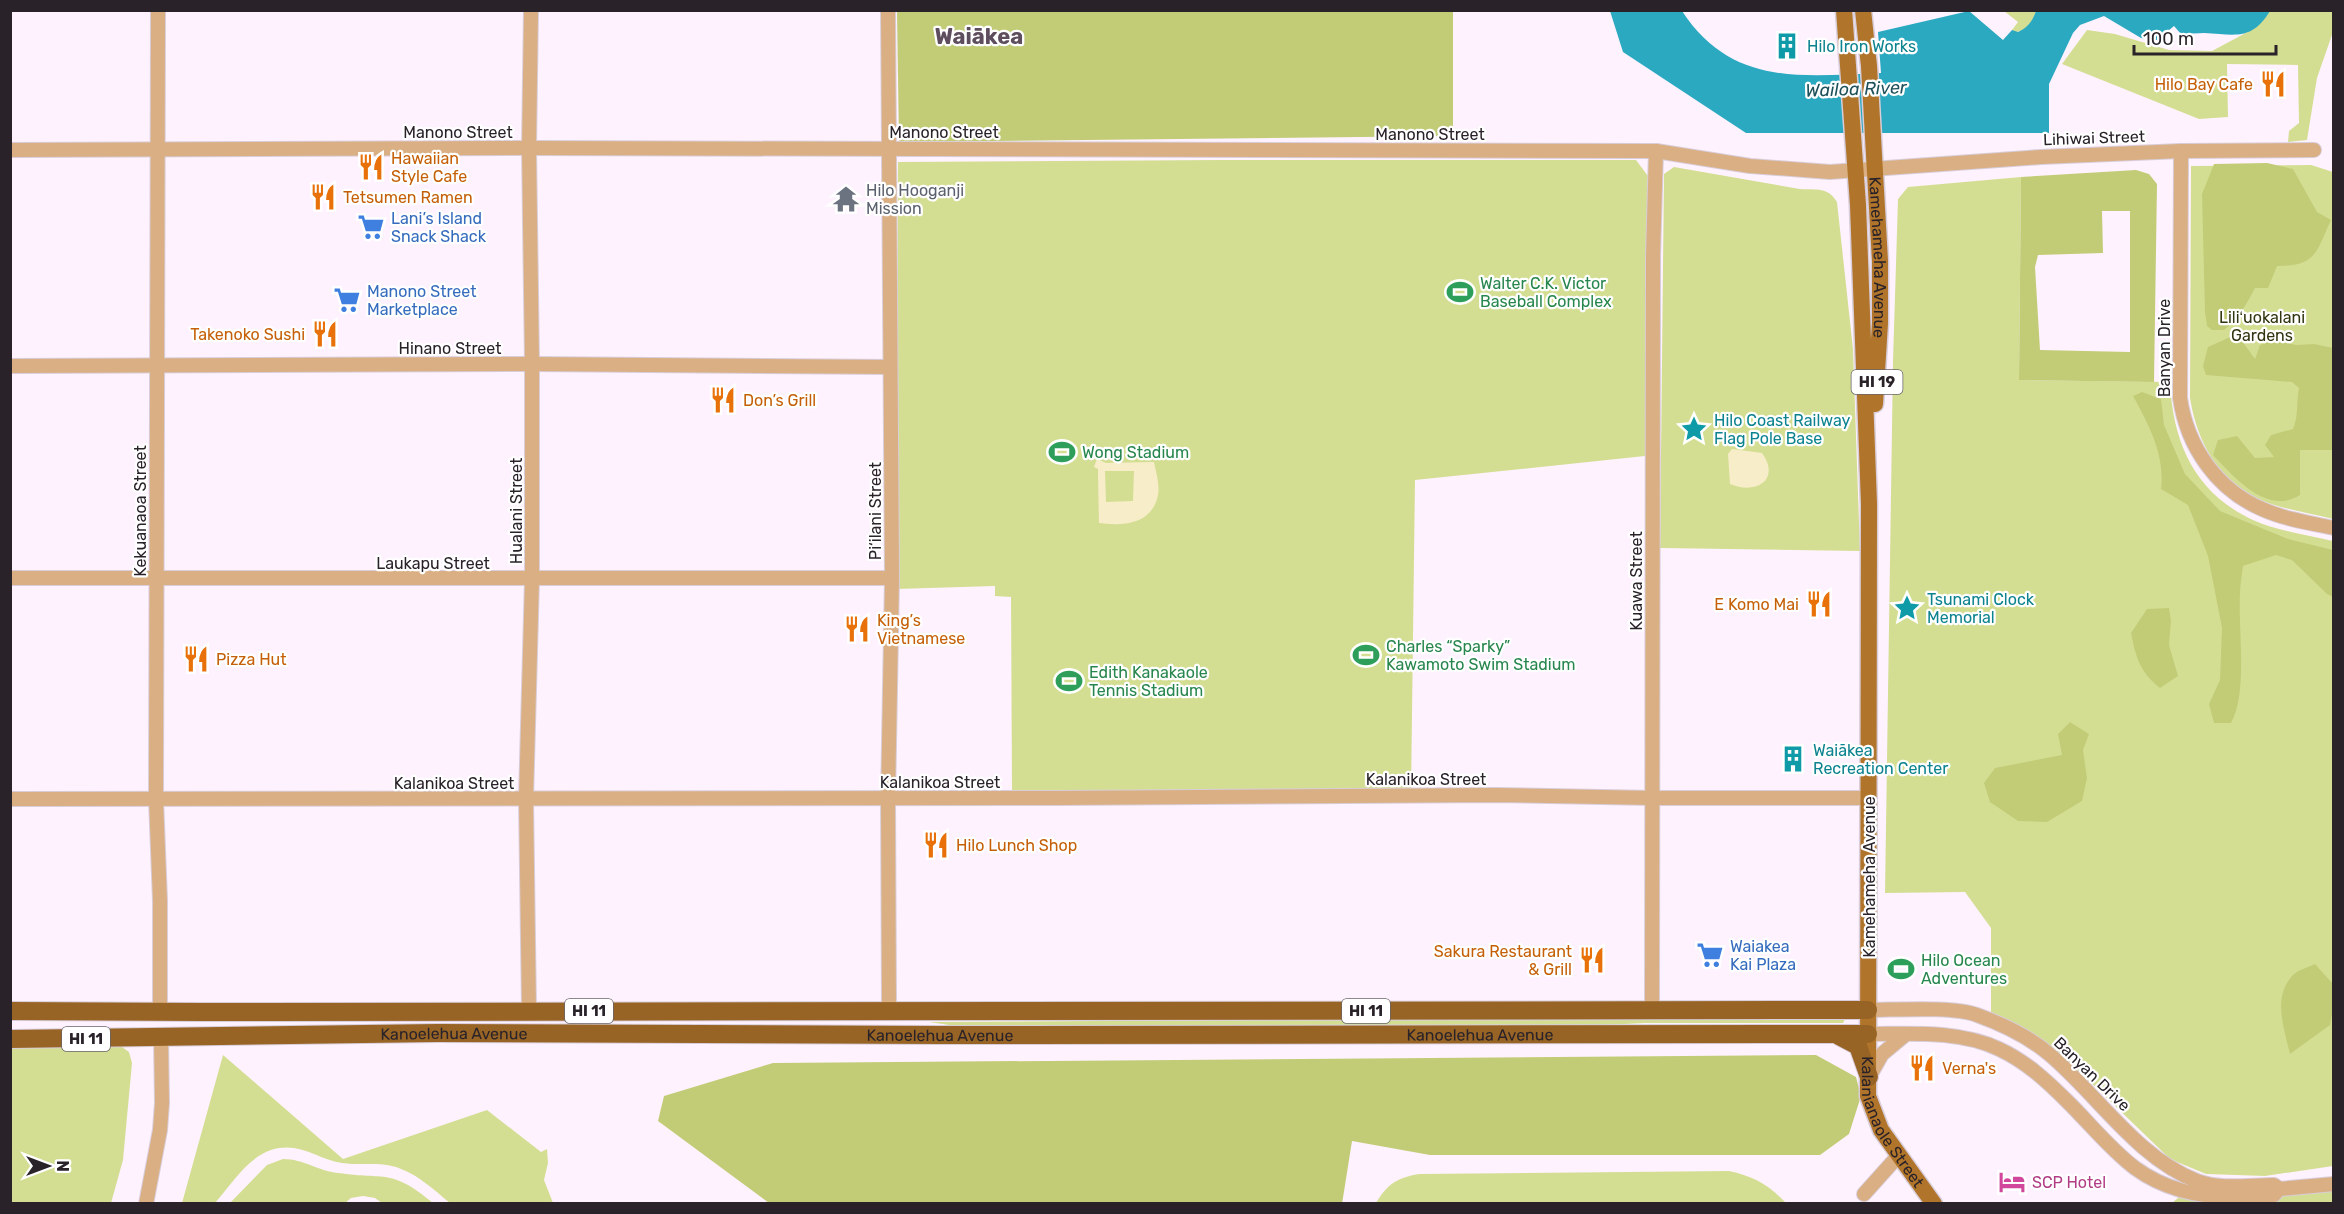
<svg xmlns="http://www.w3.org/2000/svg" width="2344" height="1214" viewBox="0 0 2344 1214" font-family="Rubik,sans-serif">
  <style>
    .green { fill: #d4de93 }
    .forest { fill: #c2cc77; fill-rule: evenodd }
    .sand { fill: #f7edc8; fill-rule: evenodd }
    .water { fill: #2aa9c1 }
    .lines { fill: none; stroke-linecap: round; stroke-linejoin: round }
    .minor-casing { stroke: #d8cdd8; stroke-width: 16 }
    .major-casing { stroke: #d8cdd8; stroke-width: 19 }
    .highway-casing { stroke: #d8cdd8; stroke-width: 20 }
    .minor { stroke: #d9af83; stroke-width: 14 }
    .major { stroke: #b0742a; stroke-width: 16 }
    .highway { stroke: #976425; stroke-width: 18 }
    .labels { text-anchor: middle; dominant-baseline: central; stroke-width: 4.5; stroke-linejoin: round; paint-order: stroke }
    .shield { fill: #fff; stroke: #696469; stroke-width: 1.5 }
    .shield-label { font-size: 15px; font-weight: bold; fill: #292229 }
    .culture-label { font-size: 16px; fill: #0d838f; stroke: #fff; text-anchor: start }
    .food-label { font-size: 16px; fill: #c56008; stroke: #fff; text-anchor: start }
    .street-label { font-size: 16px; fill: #292229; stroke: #fff }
    .worship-label { font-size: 16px; fill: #5b616d; stroke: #fff; text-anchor: start }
    .shop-label { font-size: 16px; fill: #366cbe; stroke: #fff; text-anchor: start }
    .leisure-label { font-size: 16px; fill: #27864d; stroke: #fff; text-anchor: start }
    .park-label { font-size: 16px; fill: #313510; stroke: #fff }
    .hotel-label { font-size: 16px; fill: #b23c85; stroke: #fff; text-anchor: start }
    .water-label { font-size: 18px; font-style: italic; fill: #1e515b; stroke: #fff }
    .district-label { font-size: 22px; font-weight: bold; fill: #5d4d5d; stroke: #fff }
  </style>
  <rect width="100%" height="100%" fill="#fef2fe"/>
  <g class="green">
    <path d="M2004,11H2036C2033,21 2027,31 2015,32L2012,30L2018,22Z"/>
    <polygon points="2270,11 2333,11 2333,32 2317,78 2307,140 2288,142 2289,131 2299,123 2298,65 2227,64 2228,117 2199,119 2062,64 2087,30 2115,34 2169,50 2212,51 2253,29"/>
    <polygon points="1220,160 1636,160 1648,176 1645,456 1415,480 1411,793 1012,792 1011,597 995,596 995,586 896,589 898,162"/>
    <path d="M2311,165L2333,172V519C2310,513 2284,510 2261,500C2218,481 2197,442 2190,398L2191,166Z"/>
    <path d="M1674,167L1800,189C1817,190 1828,187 1837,202L1853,349L1860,551L1660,548L1664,174Z"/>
    <path d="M2021,177L2019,380L2170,382C2173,444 2195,493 2253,520C2278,531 2307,535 2333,541V1166L2265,1176L2206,1174L2170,1159L2081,1073L2033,1034L1991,1012V928L1965,892L1885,893L1893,361L1898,199L1908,187Z"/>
    <polygon points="1623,1018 1845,1019 1843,1023 1644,1023 1568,1027 1150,1025 1018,1027 956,1026 929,1022"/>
    <polygon points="11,1046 122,1047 129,1052 132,1063 123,1160 111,1203 11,1203"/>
    <path d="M223,1055L343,1159L487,1110L541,1152L547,1149L548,1163L544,1180L553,1203H450C435,1191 420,1176 401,1169C382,1161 362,1166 342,1163C316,1159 300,1141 271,1150C247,1158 231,1185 215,1203H182Z"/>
    <path d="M283,1159C304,1159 318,1171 338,1173C386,1180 391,1168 433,1203H382L375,1198L363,1196L351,1198L345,1203H230L267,1165Z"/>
    <path d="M1729,1171C1753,1176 1769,1185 1786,1203H1376C1387,1184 1398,1177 1420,1174Z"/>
    <polygon points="2333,1185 2333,1203 2172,1203 2178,1198 2196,1194"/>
  </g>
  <g class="forest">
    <polygon points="897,11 1453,11 1453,136 899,142"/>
    <path d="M2267,163L2293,169L2317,212L2331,220C2316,252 2317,266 2277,266L2268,288H2255C2246,305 2239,318 2224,330H2212L2207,326L2205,312L2202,194L2214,164Z"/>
    <path d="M2136,170L2149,174L2157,184L2154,382L2019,380L2021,177ZM2102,211H2130V352L2040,350L2035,267L2038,255L2103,253Z"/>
    <path d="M2237,334L2255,359L2260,345L2274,340L2296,345L2314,344L2333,348V450H2300V495C2267,516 2234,477 2213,455L2218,440L2237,436L2255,458L2274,457L2265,445L2271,435L2293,429C2299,415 2296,402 2299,388L2292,382L2206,375L2203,366L2208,347Z"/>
    <path d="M2142,392L2161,399L2164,425L2185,474L2220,511L2288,539L2333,550V597L2327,594L2292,560L2276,555L2243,566C2242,575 2240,584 2240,594C2238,629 2248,693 2231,723H2214L2209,704L2220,680L2222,628L2208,556L2188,505L2161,489C2165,455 2149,425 2133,396Z"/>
    <path d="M2169,608L2171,621L2169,645L2178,676L2160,688C2140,672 2136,658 2131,633L2147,609Z"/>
    <polygon points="2070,722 2089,734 2083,750 2087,778 2082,801 2047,822 2018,821 1990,802 1984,783 1995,768 2062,755 2058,734"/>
    <path d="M2315,964L2333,984V1009L2330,1025L2290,1054C2284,1028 2272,997 2293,975C2298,970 2309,967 2315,964Z"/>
    <polygon points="1816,1055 1856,1077 1861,1096 1849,1134 1820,1155 1430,1155 1352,1141 1342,1204 769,1203 658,1121 664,1096 773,1063"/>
  </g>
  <g class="sand">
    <path d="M1732,449L1762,453C1781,480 1756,495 1730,484L1728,454Z"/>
    <path d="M1097,459L1106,463L1154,462C1156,472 1160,485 1158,495C1152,525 1123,526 1099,523L1098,475V469L1094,467ZM1105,471H1134L1133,501L1106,502Z"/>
  </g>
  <path class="water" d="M1610,11H1682C1732,87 1802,76 1881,73L1878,32L1969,11L2003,40L2012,30L2018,32C2028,28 2033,20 2036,11H2270C2251,42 2234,34 2204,33C2197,33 2189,34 2181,34L2174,26L2157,40L2141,38L2104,16L2080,25L2073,33L2049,84V133H1746L1623,52Z"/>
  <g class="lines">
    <g class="minor-casing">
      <g id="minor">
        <polyline points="158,10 156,799 160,901 160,1012"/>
        <polyline points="888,10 892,578 888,799 889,1011"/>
        <polyline points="10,150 529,148 1656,151 1750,166 1830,172 2041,157 2181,151 2314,150"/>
        <path d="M2181,151L2180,398C2187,446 2216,489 2262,509C2284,519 2310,523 2334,528"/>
        <polyline points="10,366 532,364 890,367"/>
        <polyline points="10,578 892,578"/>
        <polyline points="10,799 1057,798 1496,795 1653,798 1869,798"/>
        <path d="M1868,1010C1896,1010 1953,1006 1977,1015C2002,1024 2029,1037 2049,1054C2097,1094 2137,1158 2197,1181C2221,1190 2249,1185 2274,1185L2279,1189L2334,1184"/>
        <polyline points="529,1011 526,799 532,579 532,364 529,148 531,10"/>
        <polyline points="1652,1012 1653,256 1656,151"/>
        <path d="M1868,1034C1911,1034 1959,1030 1999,1049C2027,1062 2048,1082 2070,1104C2091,1125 2111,1150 2135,1168C2176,1198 2226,1201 2274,1195L2279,1189"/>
        <polyline points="1869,1077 1882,1054 1906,1034"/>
        <polyline points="1864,1194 1899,1155"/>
        <polyline points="146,1204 160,1130 162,1103 161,1038"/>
      </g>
    </g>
    <g class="major-casing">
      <g id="major">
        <path id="s1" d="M1844,10L1858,205L1869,504L1868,1096L1881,1130L1934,1204"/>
        <path id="s2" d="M1863,10L1869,66L1880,261V323L1875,404"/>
      </g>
    </g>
    <g class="highway-casing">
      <g id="highway">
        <polyline points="10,1011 202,1012 1868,1010"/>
        <polyline points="1839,1036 1858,1046 1869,1077"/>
        <path id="s3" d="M10,1039L437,1033L942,1035L1868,1034"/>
      </g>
    </g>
    <use href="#minor" class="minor"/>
    <use href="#major" class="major"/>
    <use href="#highway" class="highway"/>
  </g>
  <defs>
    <g id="building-bare" transform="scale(2.07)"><path d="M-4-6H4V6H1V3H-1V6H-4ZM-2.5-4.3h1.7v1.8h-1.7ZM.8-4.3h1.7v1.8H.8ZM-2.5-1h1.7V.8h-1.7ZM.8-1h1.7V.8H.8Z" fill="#0f9aa8" stroke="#fff" stroke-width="2.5" paint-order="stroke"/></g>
    <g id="restaurant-bare" transform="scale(2.07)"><path d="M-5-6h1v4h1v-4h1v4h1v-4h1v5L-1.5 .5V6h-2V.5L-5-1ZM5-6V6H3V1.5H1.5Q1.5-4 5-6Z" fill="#e8710a" stroke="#fff" stroke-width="2.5" paint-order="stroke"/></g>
    <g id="temple-bare" transform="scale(2.07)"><path d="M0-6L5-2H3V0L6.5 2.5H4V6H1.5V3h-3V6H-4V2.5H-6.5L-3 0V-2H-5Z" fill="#6b7280" stroke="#fff" stroke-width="2.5" paint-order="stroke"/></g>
    <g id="supermarket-bare" transform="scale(2.07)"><path d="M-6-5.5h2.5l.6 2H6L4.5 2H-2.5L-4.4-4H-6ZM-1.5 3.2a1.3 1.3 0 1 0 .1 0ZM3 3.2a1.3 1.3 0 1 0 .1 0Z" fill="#3f7fe0" stroke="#fff" stroke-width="2.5" paint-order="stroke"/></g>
    <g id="stadium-bare" transform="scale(2.07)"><path d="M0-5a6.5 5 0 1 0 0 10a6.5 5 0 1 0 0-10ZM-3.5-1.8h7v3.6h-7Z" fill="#2e9e5b" stroke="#fff" stroke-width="2.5" paint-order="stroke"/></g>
    <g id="sight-bare" transform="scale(2.07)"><path d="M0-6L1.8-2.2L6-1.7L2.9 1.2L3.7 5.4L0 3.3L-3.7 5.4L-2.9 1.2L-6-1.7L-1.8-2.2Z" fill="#0f9aa8" stroke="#fff" stroke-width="2.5" paint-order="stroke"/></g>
    <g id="hotel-bare" transform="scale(2.07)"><path d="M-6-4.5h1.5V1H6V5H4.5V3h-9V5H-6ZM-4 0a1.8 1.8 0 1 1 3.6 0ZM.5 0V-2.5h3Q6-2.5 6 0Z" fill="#d1479c" stroke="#fff" stroke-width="2.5" paint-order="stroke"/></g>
  </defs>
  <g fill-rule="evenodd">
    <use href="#building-bare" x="1787" y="46"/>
    <use href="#restaurant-bare" x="2273" y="84"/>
    <use href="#restaurant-bare" x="371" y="167"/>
    <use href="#restaurant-bare" x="323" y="197"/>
    <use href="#temple-bare" x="846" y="199"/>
    <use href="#supermarket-bare" x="371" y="227"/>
    <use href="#stadium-bare" x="1460" y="292"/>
    <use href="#supermarket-bare" x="347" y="300"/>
    <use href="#restaurant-bare" x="325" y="334"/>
    <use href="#restaurant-bare" x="723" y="400"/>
    <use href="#sight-bare" x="1694" y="429"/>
    <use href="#stadium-bare" x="1062" y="452"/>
    <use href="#restaurant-bare" x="1819" y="604"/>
    <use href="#sight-bare" x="1907" y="608"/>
    <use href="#restaurant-bare" x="857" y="629"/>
    <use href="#stadium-bare" x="1366" y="655"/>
    <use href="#restaurant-bare" x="196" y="659"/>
    <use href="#stadium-bare" x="1069" y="681"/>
    <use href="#building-bare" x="1793" y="759"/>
    <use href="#restaurant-bare" x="936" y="845"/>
    <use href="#supermarket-bare" x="1710" y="955"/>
    <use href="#restaurant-bare" x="1592" y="960"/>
    <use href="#stadium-bare" x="1901" y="969"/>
    <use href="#restaurant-bare" x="1922" y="1068"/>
    <use href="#hotel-bare" x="2012" y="1182"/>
  </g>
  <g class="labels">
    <g class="shield">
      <rect x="1851.5" y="370" width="51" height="24" rx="4.5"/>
      <rect x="565" y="999" width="48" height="24" rx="4.5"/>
      <rect x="1342" y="999" width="48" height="24" rx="4.5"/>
      <rect x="62" y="1027" width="48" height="24" rx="4.5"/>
    </g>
    <g class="shield-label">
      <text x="1877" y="382">HI 19</text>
      <text x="589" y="1011">HI 11</text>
      <text x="1366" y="1011">HI 11</text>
      <text x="86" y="1039">HI 11</text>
    </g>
    <g class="culture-label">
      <text x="1807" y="46">Hilo Iron Works</text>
      <text x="1714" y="420">Hilo Coast Railway<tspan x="1714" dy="18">Flag Pole Base</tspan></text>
      <text x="1927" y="599">Tsunami Clock<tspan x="1927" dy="18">Memorial</tspan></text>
      <text x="1813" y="750">Waiākea<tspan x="1813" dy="18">Recreation Center</tspan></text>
    </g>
    <g class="food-label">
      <text x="2253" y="84" text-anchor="end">Hilo Bay Cafe</text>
      <text x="391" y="158">Hawaiian<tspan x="391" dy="18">Style Cafe</tspan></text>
      <text x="343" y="197">Tetsumen Ramen</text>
      <text x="305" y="334" text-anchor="end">Takenoko Sushi</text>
      <text x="743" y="400">Don’s Grill</text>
      <text x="1799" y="604" text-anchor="end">E Komo Mai</text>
      <text x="877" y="620">King’s<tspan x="877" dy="18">Vietnamese</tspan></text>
      <text x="216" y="659">Pizza Hut</text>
      <text x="956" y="845">Hilo Lunch Shop</text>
      <text x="1572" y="951" text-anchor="end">Sakura Restaurant<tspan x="1572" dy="18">&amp; Grill</tspan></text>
      <text x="1942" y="1068">Verna's</text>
    </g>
    <g class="street-label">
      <text x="458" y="132">Manono Street</text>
      <text x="944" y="132">Manono Street</text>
      <text x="1430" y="134">Manono Street</text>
      <text transform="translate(2094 138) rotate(-2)">Lihiwai Street</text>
      <text stroke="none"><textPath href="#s2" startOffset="248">Kamehameha Avenue</textPath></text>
      <text x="450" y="348">Hinano Street</text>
      <text transform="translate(2164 348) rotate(-90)">Banyan Drive</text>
      <text transform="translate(140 511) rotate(-90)">Kekuanaoa Street</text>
      <text transform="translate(516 511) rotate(-90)">Hualani Street</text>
      <text transform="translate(875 511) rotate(-90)">Pi‘ilani Street</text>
      <text x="433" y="563">Laukapu Street</text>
      <text transform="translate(1636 581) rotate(-90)">Kuawa Street</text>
      <text x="1426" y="779">Kalanikoa Street</text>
      <text x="940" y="782">Kalanikoa Street</text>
      <text x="454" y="783">Kalanikoa Street</text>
      <text transform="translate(1869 877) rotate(-90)">Kamehameha Avenue</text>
      <text stroke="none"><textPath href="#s3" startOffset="444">Kanoelehua Avenue</textPath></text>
      <text stroke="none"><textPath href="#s3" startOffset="930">Kanoelehua Avenue</textPath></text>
      <text stroke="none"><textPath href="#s3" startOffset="1470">Kanoelehua Avenue</textPath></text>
      <text transform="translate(2092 1074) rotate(44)">Banyan Drive</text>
      <text stroke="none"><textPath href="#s1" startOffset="1119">Kalanianaole Street</textPath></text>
    </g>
    <g class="worship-label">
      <text x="866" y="190">Hilo Hooganji<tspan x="866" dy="18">Mission</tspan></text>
    </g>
    <g class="shop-label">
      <text x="391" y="218">Lani’s Island<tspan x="391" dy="18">Snack Shack</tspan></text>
      <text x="367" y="291">Manono Street<tspan x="367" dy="18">Marketplace</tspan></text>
      <text x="1730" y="946">Waiakea<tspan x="1730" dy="18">Kai Plaza</tspan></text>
    </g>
    <g class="leisure-label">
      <text x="1480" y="283">Walter C.K. Victor<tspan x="1480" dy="18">Baseball Complex</tspan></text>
      <text x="1082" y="452">Wong Stadium</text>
      <text x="1386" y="646">Charles “Sparky”<tspan x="1386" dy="18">Kawamoto Swim Stadium</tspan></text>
      <text x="1089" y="672">Edith Kanakaole<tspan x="1089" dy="18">Tennis Stadium</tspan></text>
      <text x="1921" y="960">Hilo Ocean<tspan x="1921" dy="18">Adventures</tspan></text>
    </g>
    <g class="park-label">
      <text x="2262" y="317">Liliʻuokalani<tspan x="2262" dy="18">Gardens</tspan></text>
    </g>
    <g class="hotel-label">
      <text x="2032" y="1182">SCP Hotel</text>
    </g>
    <g class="water-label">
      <text transform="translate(1856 89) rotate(-2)">Wailoa River</text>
    </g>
    <g class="district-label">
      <text x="979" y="36">Waiākea</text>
    </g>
  </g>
  <rect width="2344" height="1214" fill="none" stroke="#292229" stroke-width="24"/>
  <g transform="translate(48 1166) rotate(90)" stroke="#ffffff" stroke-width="4.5" paint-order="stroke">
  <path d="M0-4.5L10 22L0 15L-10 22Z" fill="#292229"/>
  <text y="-9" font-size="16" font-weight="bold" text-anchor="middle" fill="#292229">N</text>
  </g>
  <path d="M2134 45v9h142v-9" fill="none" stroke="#292229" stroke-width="3"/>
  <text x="2143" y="45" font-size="18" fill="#292229" stroke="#ffffff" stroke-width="4.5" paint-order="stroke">100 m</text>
</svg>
